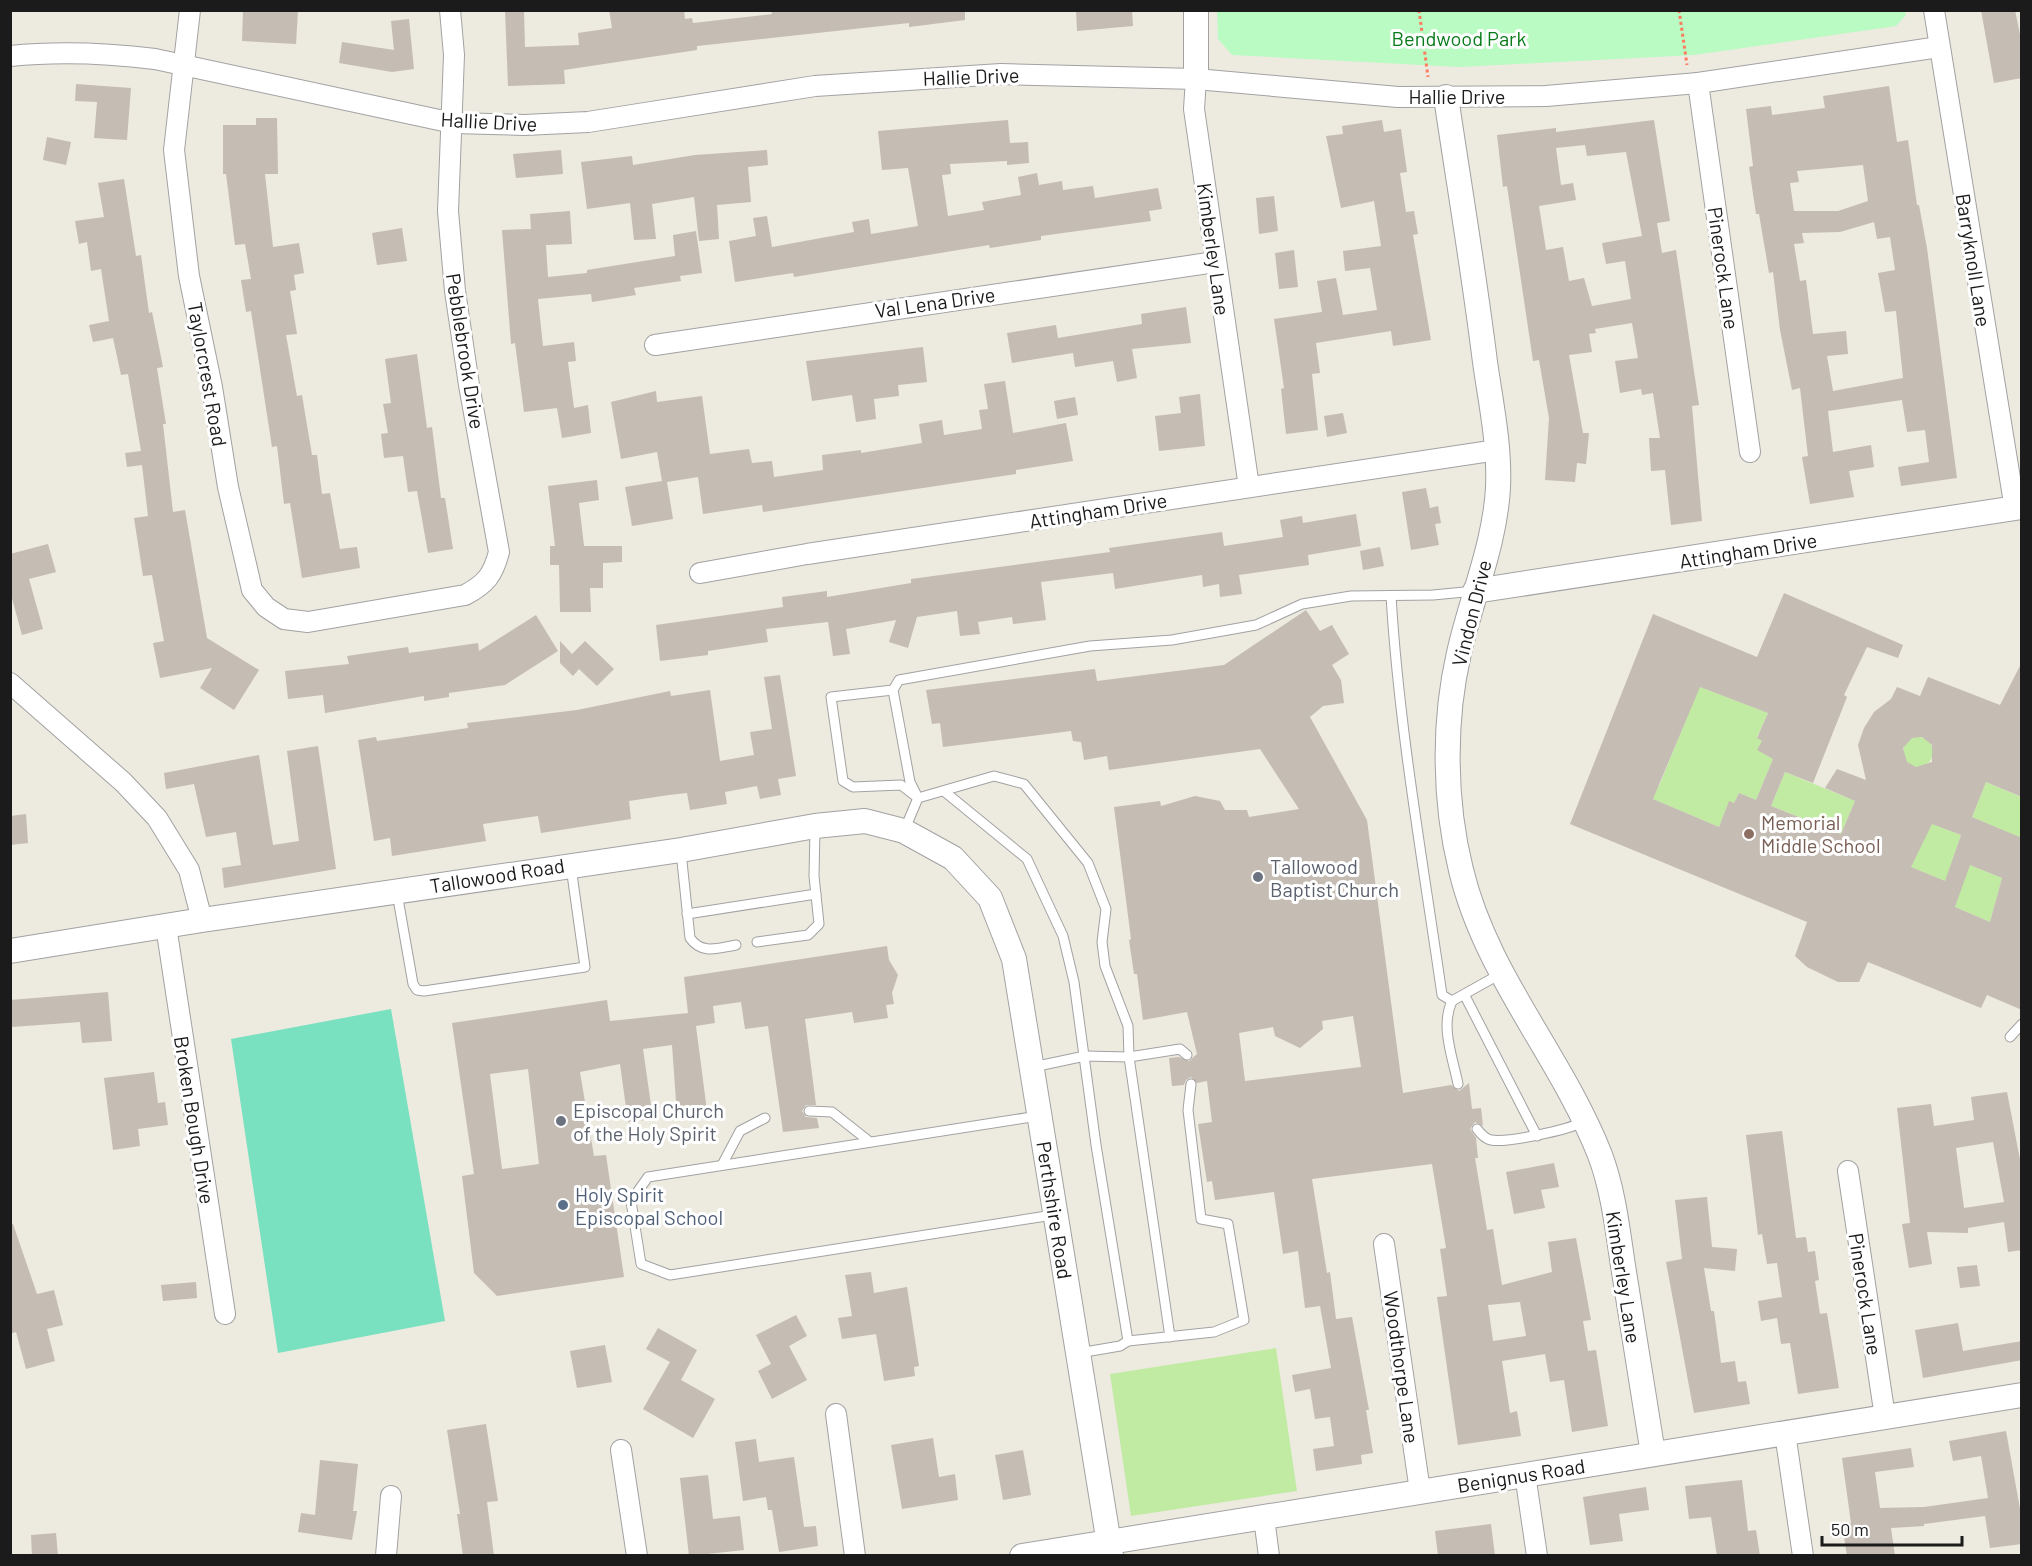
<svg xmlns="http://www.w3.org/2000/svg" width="2032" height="1566" viewBox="0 0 2032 1566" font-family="Barlow,sans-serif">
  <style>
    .grass { fill: #c1eba2 }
    .park { fill: #b9fbc3 }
    .pitch { fill: #79e1c0 }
    .building { fill: #c5bcb3; fill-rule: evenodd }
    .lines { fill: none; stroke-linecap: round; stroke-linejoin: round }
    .service-casing { stroke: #a2a2a2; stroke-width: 11 }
    .minor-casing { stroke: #a2a2a2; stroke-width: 22 }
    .tertiary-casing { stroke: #a2a2a2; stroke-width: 26 }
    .path { stroke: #ff7b5f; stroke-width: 3; stroke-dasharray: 3 3; stroke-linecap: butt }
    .service { stroke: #fff; stroke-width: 9 }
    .minor { stroke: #fff; stroke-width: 20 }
    .tertiary { stroke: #fff; stroke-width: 24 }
    .education-dot { fill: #8d6e63; stroke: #fff; stroke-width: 2 }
    .worship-dot { fill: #6b7280; stroke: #fff; stroke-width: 2 }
    .service-dot { fill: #5c6f8a; stroke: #fff; stroke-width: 2 }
    .labels { text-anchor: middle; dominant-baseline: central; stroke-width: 6; stroke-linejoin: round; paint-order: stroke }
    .park-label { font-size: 20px; fill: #077b19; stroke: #fff }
    .street-label { font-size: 20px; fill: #1b1b1b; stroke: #fff }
    .education-label { font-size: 20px; fill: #785e54; stroke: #fff; text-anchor: start }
    .worship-label { font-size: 20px; fill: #5b616d; stroke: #fff; text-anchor: start }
    .service-label { font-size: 20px; fill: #4e5e75; stroke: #fff; text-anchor: start }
  </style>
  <rect width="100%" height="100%" fill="#edeae0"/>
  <g class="grass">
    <polygon points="1695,685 1768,713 1757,737 1762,741 1758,750 1773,759 1756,800 1739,793 1734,803 1729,802 1719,827 1648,797 1659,786 1694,700"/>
    <circle cx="1918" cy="752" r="15"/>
    <polygon points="1785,772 1855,801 1841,834 1771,806"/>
    <polygon points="1986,782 2021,797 2021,838 1972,817"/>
    <polygon points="1904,813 1961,835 1953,858 2002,878 1990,922 1955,907 1961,888 1911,867"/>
    <polygon points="1276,1348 1297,1491 1131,1516 1110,1374"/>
  </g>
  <polygon class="park" points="1905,10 1906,15 1896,26 1694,55 1459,67 1232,55 1218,39 1217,10"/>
  <polygon class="pitch" points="391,1009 445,1321 278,1353 231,1039"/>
  <g class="building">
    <polygon points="243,10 298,10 296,44 242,41"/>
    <polygon points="505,10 524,10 525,47 579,45 578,33 612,28 609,10 684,10 685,19 692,18 693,23 772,14 771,10 965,10 965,20 909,27 909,23 697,46 697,50 564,70 565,84 508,86"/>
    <polygon points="1076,10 1132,10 1133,26 1077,31"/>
    <polygon points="1981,10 2015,10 2022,44 2022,78 1994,83"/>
    <polygon points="409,19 414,69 392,72 339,63 342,42 394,50 391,21"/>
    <polygon points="76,84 131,88 127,140 94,138 97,102 75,101"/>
    <path d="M1889,86L1897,142L1908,140L1917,205H1919L1927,248L1957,478L1901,486L1898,467L1929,462L1925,430L1907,432L1902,400L1828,411L1833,452L1871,445L1874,467L1849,471L1854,497L1810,504L1802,457L1808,456L1800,388L1792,390L1780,330L1773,272L1769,273L1759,214H1756L1749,167L1753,166L1746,109L1771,106L1772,115L1825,108L1823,96ZM1863,165L1868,201L1838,211H1794L1790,183L1799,182L1797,171ZM1874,222L1877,239L1890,237L1895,270L1878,273L1885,312L1896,311L1903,378L1833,391L1827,356L1848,354L1846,331L1813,334L1806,280L1800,281L1794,244L1804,243L1802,233L1840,232Z"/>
    <polygon points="256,118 277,118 278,174 265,174 273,247 299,243 304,273 294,275 296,290 290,291 297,334 286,335 297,396 302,395 312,455 317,455 322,494 330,493 340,549 357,547 360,568 302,578 290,503 284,504 277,446 272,447 251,311 246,312 241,280 251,279 245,244 235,245 226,174 223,174 223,125 256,125"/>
    <polygon points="1008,120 1010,143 1028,142 1029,163 1007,165 1007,161 950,164 951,174 942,175 948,216 984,210 982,202 1021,195 1018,177 1037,173 1039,185 1062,181 1063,190 1093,186 1095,198 1158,188 1162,209 1149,211 1151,221 1041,236 1041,240 990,248 989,245 794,277 793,273 735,282 729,241 756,236 753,218 767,216 772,247 854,232 852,222 869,219 871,234 918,226 908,168 882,170 878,131"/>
    <polygon points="1382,120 1384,132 1401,129 1407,172 1400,173 1406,212 1414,211 1418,234 1413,235 1431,340 1393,346 1391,331 1316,343 1320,373 1312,374 1318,430 1286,434 1281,389 1284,388 1274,319 1322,312 1317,281 1336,278 1343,315 1377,310 1370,268 1345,271 1343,251 1381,246 1374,201 1341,208 1326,136 1343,134 1342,126"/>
    <path d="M1654,120L1670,221L1657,223L1662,253L1676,250L1699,405L1692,406L1702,521L1671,525L1665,470L1651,471L1649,438H1660L1653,393L1642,395L1641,389L1620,393L1615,361L1638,358L1632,323L1595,329L1596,333L1589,334L1592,352L1569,355L1583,433H1589L1586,464L1577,463L1575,482L1545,480L1549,418L1539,360L1533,361L1507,186L1503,187L1497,135L1556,128V132ZM1585,145L1587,156L1626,152L1642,236L1602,243L1606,264L1625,261L1631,299L1592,306L1584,278L1569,281L1563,247L1546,250L1539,206L1576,200L1573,183L1561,185L1556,148Z"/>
    <polygon points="47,137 71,142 66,165 43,160"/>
    <polygon points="561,150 563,174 516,178 513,154"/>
    <polygon points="767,150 768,165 748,167 751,202 717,205 719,239 699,241 694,197 652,204 656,239 634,240 630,203 587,209 581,162 632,156 633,165 695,155"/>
    <polygon points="124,179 136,256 141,255 149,313 152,312 163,367 157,368 166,424 163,424 173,512 185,510 207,638 259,670 234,710 200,688 212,668 160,678 153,643 164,641 152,575 143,576 134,518 148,516 142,465 127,467 125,453 141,451 128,374 121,375 113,338 93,342 89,325 109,321 101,269 91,271 87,242 79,244 75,221 104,217 98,183"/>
    <polygon points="1274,196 1278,231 1259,234 1256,198"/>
    <polygon points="570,211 572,244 546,245 548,277 587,273 587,270 675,256 673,235 696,231 702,273 680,276 681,281 634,288 636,295 592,302 591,294 538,299 543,346 574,342 576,361 568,362 574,408 588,405 591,433 562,438 557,408 524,412 515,343 511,344 502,230 531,229 530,214"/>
    <polygon points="402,228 407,261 377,265 372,233"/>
    <polygon points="1294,250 1298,287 1279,289 1275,253"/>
    <polygon points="1186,307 1191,343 1132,349 1137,378 1117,382 1113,361 1075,367 1073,353 1012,363 1007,333 1056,325 1058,338 1142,324 1141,314"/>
    <polygon points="923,347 927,382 898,385 899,396 874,399 876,419 856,422 852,395 812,401 806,361"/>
    <polygon points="417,354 427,428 432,427 441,498 445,498 453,549 428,553 417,491 408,492 403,456 384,458 381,434 388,433 383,404 391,403 385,359"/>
    <polygon points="1005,381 1013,433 1066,423 1073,461 1016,470 1016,474 763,512 762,505 703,514 698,477 667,482 673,519 632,526 625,487 662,481 657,452 621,459 611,402 656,391 657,402 702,396 710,454 749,449 752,463 772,461 774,477 823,470 822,455 861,450 861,453 922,443 919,424 942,420 944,435 982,429 979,410 988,409 984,384"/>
    <polygon points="1200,394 1205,446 1159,451 1155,416 1181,413 1179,397"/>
    <polygon points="1075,397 1078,415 1057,419 1054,401"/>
    <polygon points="1343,413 1347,433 1327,437 1324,416"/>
    <polygon points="597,480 599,500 579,503 584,546 622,546 622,562 603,563 603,588 590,588 591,612 560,612 559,565 550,565 550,546 555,546 548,486"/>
    <polygon points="1426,488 1430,508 1438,506 1441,523 1435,524 1439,545 1411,550 1402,492"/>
    <polygon points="1356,514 1361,546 1308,555 1309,565 1239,575 1242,594 1220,597 1219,584 1203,587 1202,575 1115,589 1113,573 1041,582 1046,620 1013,624 1012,617 978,622 980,634 960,636 957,611 917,617 908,648 889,642 896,620 846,629 850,654 833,656 828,622 766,629 768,642 708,651 708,655 660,661 656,625 783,607 782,597 827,591 827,597 911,583 911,579 1110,552 1109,548 1222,532 1224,546 1283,537 1280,520 1302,516 1303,523"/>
    <polygon points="48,544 56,572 29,579 43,629 22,635 10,591 10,554"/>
    <polygon points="1380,547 1384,566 1363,570 1360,551"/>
    <path d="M1784,593L1903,645L1898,658L1867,647L1844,695L1847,697L1813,783L1785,772L1771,806L1841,834L1855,801L1825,788L1837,769L1866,780L1858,745L1864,728L1874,712L1891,699L1897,687L1920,696L1928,677L2000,705L2022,662V797L1986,782L1972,817L2022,838V1010L1987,995L1981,1008L1868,962L1859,982H1838L1807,967L1795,956L1807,922L1570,824L1653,614L1757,657ZM1700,687L1768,713L1757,738L1762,741L1757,750L1773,759L1756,800L1739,793L1734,803L1729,801L1719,827L1653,799ZM1922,737L1932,745V762L1916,767L1907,762L1903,748L1912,738ZM1932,824L1961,835L1945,881L1911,867ZM1970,865L2002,878L1990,922L1955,907Z"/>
    <path d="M1306,610L1320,631L1332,625L1349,654L1332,665L1341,680L1344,703L1323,706L1310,717L1367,820L1403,1093L1451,1085L1459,1091L1469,1083L1472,1109L1481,1108L1483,1126L1475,1122L1470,1129L1476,1138L1478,1158H1475L1487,1230L1493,1229L1502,1285L1552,1272L1548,1242L1576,1238L1591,1320L1583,1321L1588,1351L1596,1350L1608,1426L1572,1432L1564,1380L1550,1382L1545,1354L1502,1361L1510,1413L1517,1411L1521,1436L1458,1445L1437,1297L1447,1296L1440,1249L1446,1248L1432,1164L1312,1179L1327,1273L1330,1272L1336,1319L1352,1317L1369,1410H1366L1373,1453L1361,1455L1362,1464L1316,1471L1313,1449L1334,1446L1330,1417L1315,1419L1310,1389L1295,1392L1292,1375L1331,1368L1320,1306L1305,1308L1298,1251L1283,1254L1274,1192L1215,1200L1212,1181L1207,1182L1198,1124L1212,1122L1207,1081L1197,1083L1191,1077L1186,1080L1184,1085L1172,1086L1169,1058L1179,1057L1189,1061L1197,1054L1187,1012L1143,1020L1137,974H1134L1129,940L1131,939L1114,807L1160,801L1161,806L1195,796L1220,801L1225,810H1247L1249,817L1299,809L1260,749L1109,770L1107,756L1084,760L1081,742L1073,741L1071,731L943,747L940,723L932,724L926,690L1095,669L1097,681L1224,665ZM1353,1016L1361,1067L1245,1081L1239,1033L1273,1027L1275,1036L1300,1048L1323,1029L1322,1021ZM1520,1302L1526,1336L1493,1341L1488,1305Z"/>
    <polygon points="536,615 558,651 505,685 449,693 449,697 424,701 424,696 325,713 323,695 288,699 285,671 349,664 347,656 408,647 409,653 478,643 479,651"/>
    <polygon points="560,641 572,654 585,641 614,669 597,686 579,669 573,676 560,663"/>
    <polygon points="780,675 796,776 778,779 781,795 760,799 757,786 725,792 727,804 690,810 687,793 669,795 629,801 631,819 541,833 538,816 483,824 486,841 392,856 390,838 374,841 358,740 376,737 377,741 468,728 467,723 577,710 670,691 671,696 710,690 720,761 754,755 750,732 772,729 764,677"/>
    <polygon points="318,746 336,869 224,888 222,868 241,865 236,832 206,837 194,784 166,789 164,773 259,755 273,845 299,841 287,751"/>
    <polygon points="26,814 28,843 10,845 10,816"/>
    <path d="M887,946L889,960L898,975L892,993L894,1004L886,1005L888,1018L854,1023L852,1012L805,1019L816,1105H806L802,1111L806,1117L817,1118L819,1128L783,1132L768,1026L745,1029L741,1002L713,1006L715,1023L696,1026L707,1111L677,1115L672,1045L643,1049L653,1119L628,1122L620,1064L580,1072L594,1156L606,1155L624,1277L497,1296L474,1273L462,1176L474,1174L452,1023L607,1000L610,1021L688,1013L684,977ZM528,1069L539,1164L502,1169L490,1074Z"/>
    <polygon points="108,992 112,1041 82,1043 80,1022 12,1027 10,1000"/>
    <polygon points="154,1072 158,1103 165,1102 168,1125 138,1129 140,1146 113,1150 104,1078"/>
    <path d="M2007,1092L2022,1170V1250L2008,1252L2004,1222L1968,1228V1233L1927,1232L1932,1264L1909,1268L1902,1224L1910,1223L1897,1108L1931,1104L1934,1126L1974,1120L1971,1097ZM1993,1142L2004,1202L1964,1208L1956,1148Z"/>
    <polygon points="1782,1131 1796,1238 1806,1237 1808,1252 1815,1251 1819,1280 1815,1281 1820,1314 1827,1313 1839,1388 1798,1394 1790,1343 1781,1344 1777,1318 1761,1321 1758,1301 1782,1297 1777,1263 1767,1264 1762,1234 1758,1235 1746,1135"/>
    <polygon points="1554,1163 1559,1187 1541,1190 1545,1208 1514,1214 1506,1172"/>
    <polygon points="1707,1197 1712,1247 1737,1249 1735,1271 1704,1268 1711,1311 1714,1311 1721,1363 1735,1361 1738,1382 1746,1381 1750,1404 1694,1413 1666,1262 1682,1259 1675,1200"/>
    <polygon points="10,1224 13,1224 37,1294 54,1290 63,1325 47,1329 55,1361 26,1369 16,1332 10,1334"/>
    <polygon points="1977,1265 1980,1286 1960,1288 1957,1267"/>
    <polygon points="871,1272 874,1293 907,1287 919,1366 914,1367 915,1376 884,1381 876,1334 842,1339 838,1318 852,1316 845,1275"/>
    <polygon points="196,1282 197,1298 163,1301 161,1285"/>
    <polygon points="796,1315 807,1336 789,1346 807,1380 772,1399 758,1371 771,1364 756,1335"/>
    <polygon points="1958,1323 1963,1351 2022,1341 2022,1360 1923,1378 1915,1330"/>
    <polygon points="658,1328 697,1350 681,1380 715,1399 693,1438 643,1409 670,1362 646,1349"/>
    <polygon points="605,1345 612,1382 577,1388 570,1351"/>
    <polygon points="486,1424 498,1501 487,1502 494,1556 463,1556 457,1514 460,1514 447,1430"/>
    <polygon points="2006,1431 2022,1520 2022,1544 1990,1548 1985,1516 1924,1524 1924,1526 1891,1528 1895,1556 1847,1556 1842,1524 1851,1523 1842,1458 1911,1448 1914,1467 1875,1472 1880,1508 1924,1507 1988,1498 1981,1456 1953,1461 1949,1441"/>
    <polygon points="933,1438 939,1477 955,1474 958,1500 902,1509 891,1445"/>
    <polygon points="756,1439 759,1462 794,1457 804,1527 816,1526 818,1546 779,1552 772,1510 768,1510 766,1497 743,1501 735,1442"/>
    <polygon points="1023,1450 1031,1495 1003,1500 995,1455"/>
    <polygon points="320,1460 358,1464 353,1511 357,1511 352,1540 298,1532 301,1513 315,1515"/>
    <polygon points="708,1475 713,1519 740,1516 744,1550 689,1556 680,1478"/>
    <polygon points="1742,1480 1748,1531 1756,1530 1760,1556 1717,1556 1711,1517 1689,1519 1685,1486"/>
    <polygon points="1646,1487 1649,1510 1619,1514 1623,1541 1590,1545 1583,1497"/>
    <polygon points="1491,1524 1495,1556 1438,1556 1435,1531"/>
    <polygon points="56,1533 58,1556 32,1556 31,1535"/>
  </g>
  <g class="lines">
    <g class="service-casing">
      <g id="service">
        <path d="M1391,596C1399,729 1423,862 1442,995L1452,1001L1502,973"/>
        <polyline points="893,690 831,697 843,781 853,787 901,785 918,798 994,776 1024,784 1088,863 1106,909 1102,942 1105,966 1128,1026 1129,1057 1170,1337"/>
        <polyline points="945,792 1027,859 1063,936 1074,982 1096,1145 1128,1341"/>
        <polyline points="904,831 918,798 910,782 893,690 899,680 1090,646 1172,640 1256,625 1302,604 1351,596 1433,595 1475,591"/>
        <path d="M681,852L690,938C702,955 718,948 736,945"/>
        <polyline points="397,893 413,984 417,990 424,991 585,967 571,867"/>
        <polyline points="687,914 816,894"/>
        <polyline points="757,942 808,935 819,924 814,876 815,828"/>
        <polyline points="1465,996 1537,1136"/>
        <path d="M1452,1001C1440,1027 1453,1058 1458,1084"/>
        <polyline points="2010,1037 2022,1024"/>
        <polyline points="1033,1067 1085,1056 1129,1057 1180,1049 1187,1055"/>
        <polyline points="809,1111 832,1112 870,1142"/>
        <polyline points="1038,1116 648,1177 631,1201 641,1264 670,1275 1053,1215"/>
        <path d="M1477,1129C1481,1134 1485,1139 1491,1140C1508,1143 1567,1130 1583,1122"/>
        <polyline points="722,1165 740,1131 765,1118"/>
        <polyline points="1079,1353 1120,1346 1128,1341 1214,1332 1244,1320 1228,1224 1201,1219 1188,1110 1191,1084"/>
      </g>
    </g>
    <g class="minor-casing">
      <g id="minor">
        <path d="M190,10L174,150L189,276L212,387L228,487L252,590L266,607L284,619L308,622L465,595C486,584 493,575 499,552L469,385L455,291L448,211L454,55L450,10"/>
        <polyline points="1934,10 2015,509"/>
        <path d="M10,56C59,51 106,53 155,59L453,123L524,125L588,122L815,86L1001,74L1196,79L1398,97L1546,96L1698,83L1939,47"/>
        <polyline points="1196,79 1194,109 1249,487"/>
        <polyline points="1698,83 1750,452"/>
        <polyline points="655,345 1215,262"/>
        <polyline points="700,573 807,554 1497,450"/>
        <polyline points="10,683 123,782 157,818 189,870 202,920"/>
        <polyline points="166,926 225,1314"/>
        <polyline points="1848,1171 1885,1417"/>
        <polyline points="1384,1244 1420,1491"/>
        <polyline points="836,1414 855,1556"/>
        <polyline points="1785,1433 1803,1556"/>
        <polyline points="621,1450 637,1556"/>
        <polyline points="1525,1474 1537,1556"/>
        <polyline points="1264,1518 1269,1556"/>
        <polyline points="386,1556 391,1496"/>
      </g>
    </g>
    <g class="tertiary-casing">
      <g id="tertiary">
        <polyline points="1196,79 1196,10"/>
        <path d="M1446,97C1459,185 1474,273 1485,362C1491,404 1500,446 1498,488C1495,544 1471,599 1459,653C1443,722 1444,802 1461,870C1486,975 1561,1056 1600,1155C1614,1192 1618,1234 1624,1272C1634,1333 1643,1393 1653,1454"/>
        <polyline points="1475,591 2022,507"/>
        <polyline points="10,951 202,920 681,850 815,826 865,821 904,831 953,858 990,898 1014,959 1111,1556"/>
        <polyline points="1022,1556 2022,1395"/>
      </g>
    </g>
    <g class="path">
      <polyline points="1419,10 1428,77"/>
      <polyline points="1679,10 1687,65"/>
    </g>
    <use href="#service" class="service"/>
    <use href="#minor" class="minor"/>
    <use href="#tertiary" class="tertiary"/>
  </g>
  <circle class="education-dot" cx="1749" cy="834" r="6"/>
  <g class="worship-dot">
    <circle cx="1258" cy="877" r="6"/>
    <circle cx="561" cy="1121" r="6"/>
  </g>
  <circle class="service-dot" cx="563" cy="1205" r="6"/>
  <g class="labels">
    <g class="park-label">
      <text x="1459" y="38">Bendwood Park</text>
    </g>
    <g class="street-label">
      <text transform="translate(971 76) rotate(-2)">Hallie Drive</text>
      <text x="1457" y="96">Hallie Drive</text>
      <text transform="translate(489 121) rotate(3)">Hallie Drive</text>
      <text transform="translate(1214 249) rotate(82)">Kimberley Lane</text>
      <text transform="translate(1974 260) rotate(81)">Barryknoll Lane</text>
      <text transform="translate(1724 268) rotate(82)">Pinerock Lane</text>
      <text transform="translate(935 302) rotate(-8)">Val Lena Drive</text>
      <text transform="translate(466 351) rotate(81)">Pebblebrook Drive</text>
      <text transform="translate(208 374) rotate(80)">Taylorcrest Road</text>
      <text transform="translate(1098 510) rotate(-9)">Attingham Drive</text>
      <text transform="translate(1748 550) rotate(-9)">Attingham Drive</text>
      <text transform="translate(1471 613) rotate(-76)">Vindon Drive</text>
      <text transform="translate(497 875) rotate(-9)">Tallowood Road</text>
      <text transform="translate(195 1120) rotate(81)">Broken Bough Drive</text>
      <text transform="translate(1055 1210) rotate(81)">Perthshire Road</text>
      <text transform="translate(1624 1277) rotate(81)">Kimberley Lane</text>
      <text transform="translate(1866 1294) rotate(81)">Pinerock Lane</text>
      <text transform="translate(1402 1367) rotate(82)">Woodthorpe Lane</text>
      <text transform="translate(1521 1475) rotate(-9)">Benignus Road</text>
    </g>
    <g class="education-label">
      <text x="1761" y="822">Memorial<tspan x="1761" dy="23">Middle School</tspan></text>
    </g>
    <g class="worship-label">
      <text x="1270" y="866">Tallowood<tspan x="1270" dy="23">Baptist Church</tspan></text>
      <text x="573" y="1110">Episcopal Church<tspan x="573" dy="23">of the Holy Spirit</tspan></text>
    </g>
    <g class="service-label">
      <text x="575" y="1194">Holy Spirit<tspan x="575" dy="23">Episcopal School</tspan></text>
    </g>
  </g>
  <rect width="2032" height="1566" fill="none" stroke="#1b1b1b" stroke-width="24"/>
  <path d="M1822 1536v9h140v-9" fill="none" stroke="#1b1b1b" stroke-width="3"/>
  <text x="1831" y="1536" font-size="18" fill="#1b1b1b" stroke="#ffffff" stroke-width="4.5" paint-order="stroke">50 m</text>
</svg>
